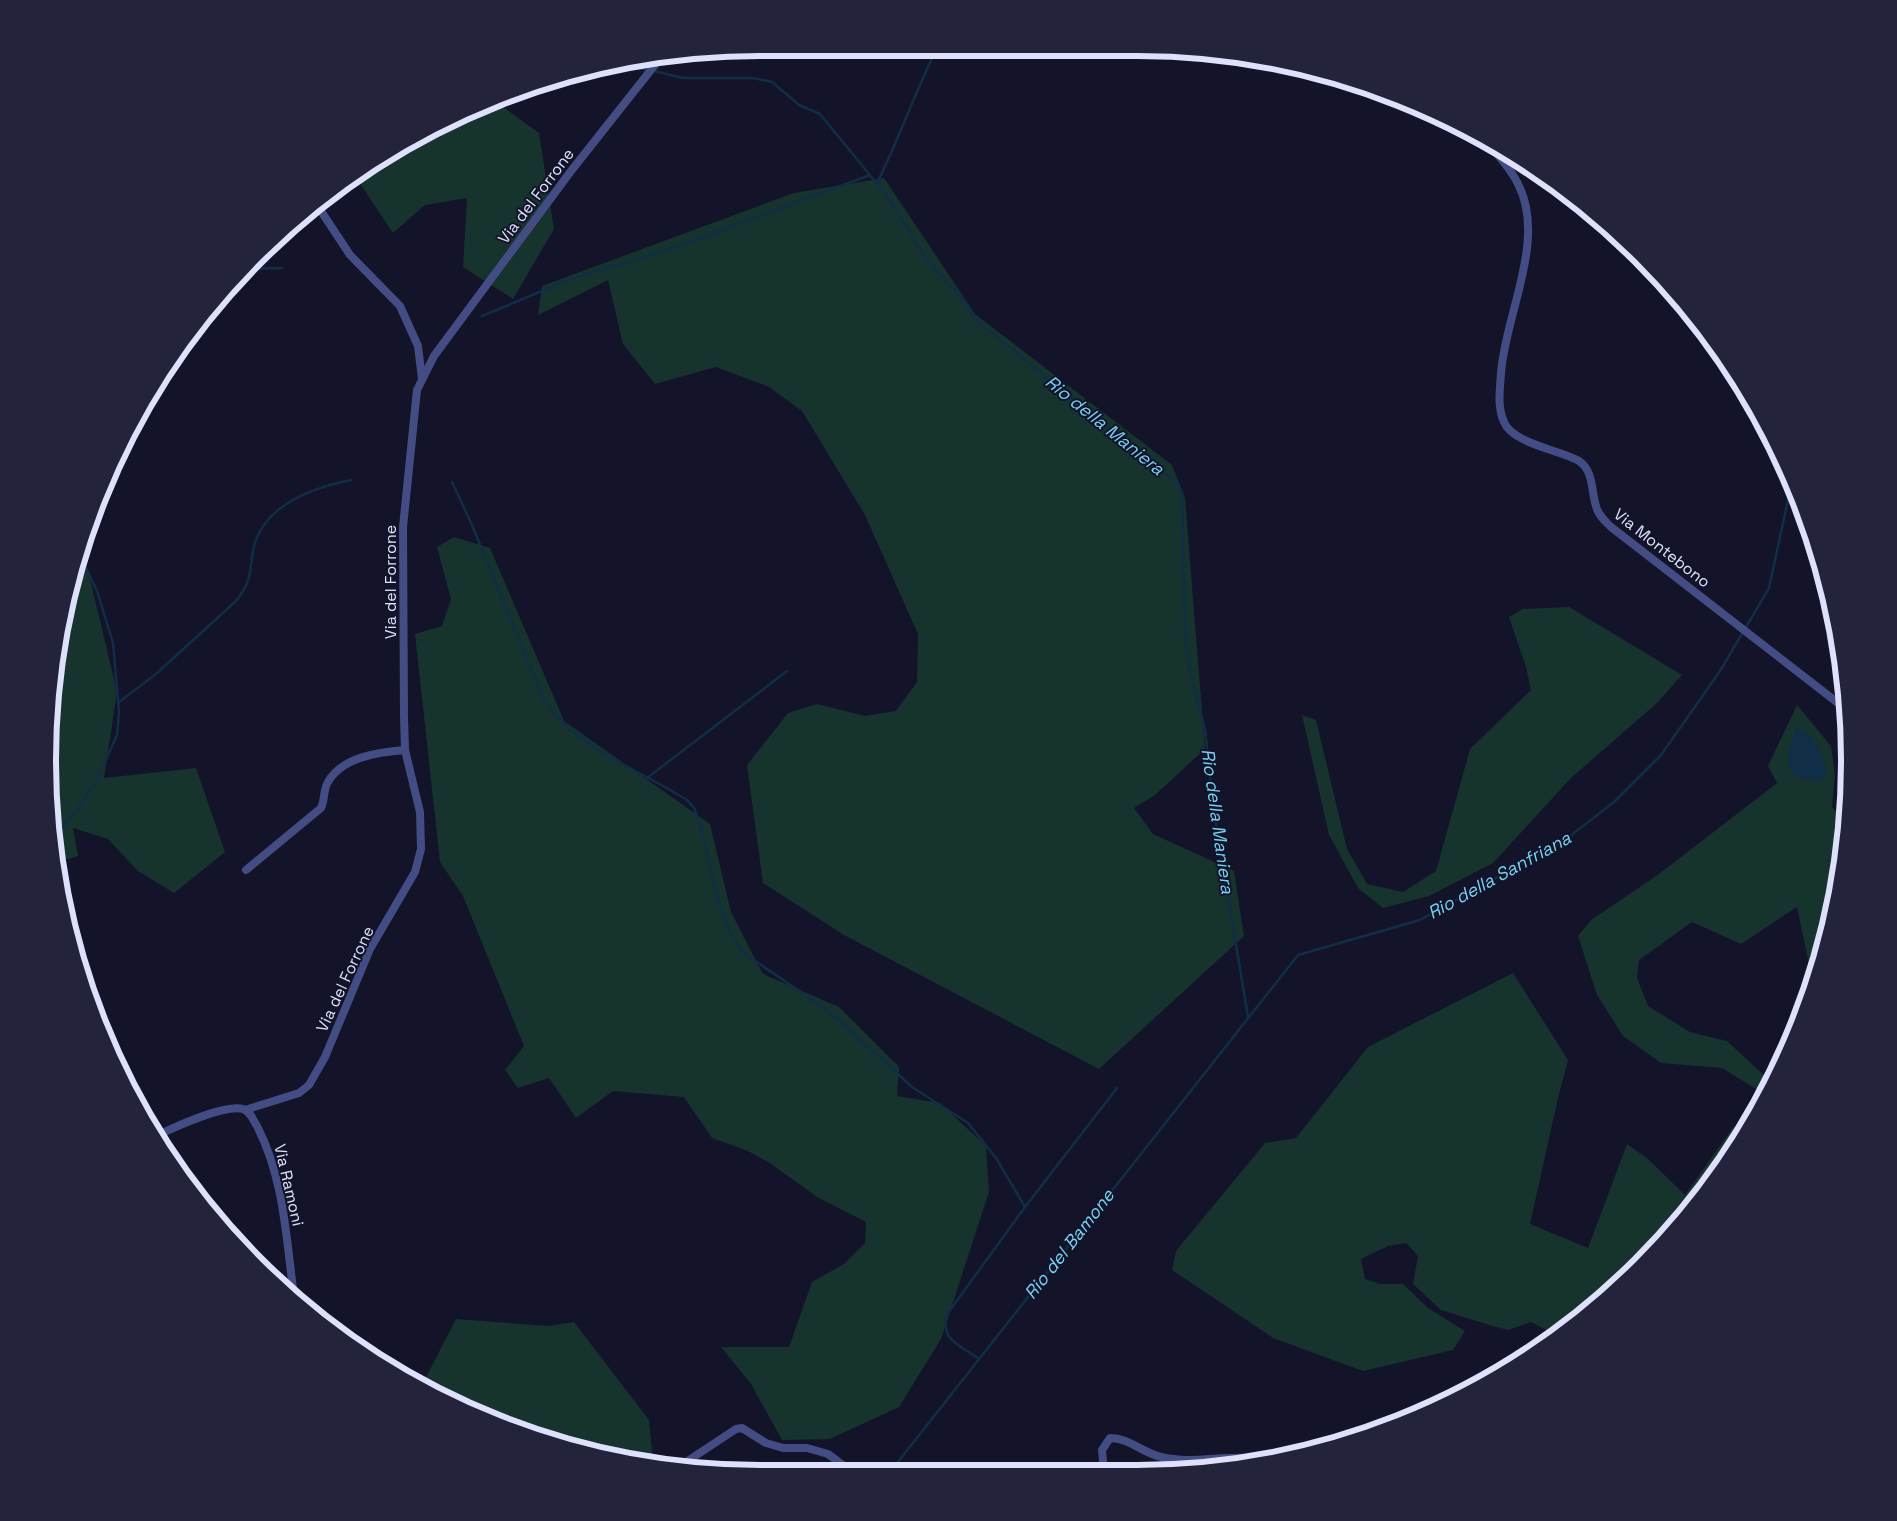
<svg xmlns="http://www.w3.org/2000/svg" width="1897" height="1521" viewBox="0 0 1897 1521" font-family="'Space Grotesk',sans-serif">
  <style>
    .green { fill: #17332d }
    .water { fill: #102e46 }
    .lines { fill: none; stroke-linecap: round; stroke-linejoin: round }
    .stream { stroke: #102e46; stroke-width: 2.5 }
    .street { stroke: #434d84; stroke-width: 8 }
    .labels { text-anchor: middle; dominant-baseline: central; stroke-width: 4; stroke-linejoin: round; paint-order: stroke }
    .street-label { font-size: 16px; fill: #dfe1fc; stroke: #13142a }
    .water-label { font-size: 18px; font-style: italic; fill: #76d1f3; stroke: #13142a }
    .rim { fill: none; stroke: #dfe1fc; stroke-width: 6 }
  </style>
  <rect width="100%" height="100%" fill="#13142a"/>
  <g class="green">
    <polygon points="499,104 539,133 554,229 513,299 463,267 467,198 425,205 393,233 357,179 404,143"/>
    <polygon points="884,178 975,314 1172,465 1185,498 1205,749 1155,795 1134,808 1153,834 1234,871 1244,936 1099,1069 844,935 763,883 747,765 788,713 817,704 865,716 896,711 917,682 918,634 865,515 802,411 769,387 716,367 655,384 623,344 608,280 538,315 542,286 794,193"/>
    <polygon points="454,537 490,548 564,721 710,824 731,912 763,974 839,1007 899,1067 897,1096 940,1103 986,1146 989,1192 941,1339 899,1407 830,1439 782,1440 751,1384 721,1347 789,1347 812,1282 844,1264 865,1243 866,1222 817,1197 770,1163 748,1151 712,1138 684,1097 613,1091 576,1118 549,1078 518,1088 505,1070 524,1046 463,896 440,862 415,634 442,626 451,599 437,547"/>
    <polygon points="83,549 117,692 104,778 196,768 225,852 174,893 138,871 108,839 73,828 78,856 57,862 48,760 72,576"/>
    <polygon points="1569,607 1682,675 1657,703 1571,778 1493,863 1429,896 1383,908 1358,888 1329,835 1302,715 1316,720 1347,849 1367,884 1403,892 1436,871 1470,749 1531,690 1526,667 1509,617 1523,609"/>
    <polygon points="1797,705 1831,746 1835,774 1832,807 1844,820 1843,853 1816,972 1810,969 1797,907 1741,944 1692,922 1639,960 1637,978 1648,1006 1690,1032 1727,1041 1770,1081 1767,1088 1761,1092 1722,1068 1661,1063 1623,1036 1597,995 1578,936 1591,920 1659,874 1777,783 1768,766"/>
    <polygon points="1513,973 1568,1060 1558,1098 1530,1224 1588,1248 1627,1144 1648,1159 1685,1195 1734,1126 1742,1134 1673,1230 1582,1315 1577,1315 1578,1319 1556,1335 1531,1322 1508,1330 1489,1325 1441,1310 1413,1284 1418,1256 1406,1243 1388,1246 1361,1259 1365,1279 1380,1284 1403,1284 1428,1308 1465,1331 1453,1350 1363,1371 1273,1338 1172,1270 1176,1251 1265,1143 1296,1138 1368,1047"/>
    <polygon points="456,1319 548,1326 574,1322 649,1420 653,1462 576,1449 445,1400 422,1385"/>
  </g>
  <path class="water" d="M1796,727C1816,736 1823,753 1827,773L1819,782C1777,778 1788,757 1796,727Z"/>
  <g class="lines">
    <g class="stream">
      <polyline points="624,65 648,70"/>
      <polyline points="654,71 683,78 753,78 772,82 799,105 820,114 887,196 927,260 956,291 977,321 1178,484 1182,493 1185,632 1189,667 1205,730 1214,812 1248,1017"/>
      <path d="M877,183C899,139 915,92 937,48"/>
      <polyline points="247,269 282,268"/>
      <polyline points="482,316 568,280 676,247 870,175"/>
      <path d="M452,482L472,525L543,698C576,749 638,769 687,800L694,808L700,824L718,900L728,928L742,952L830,1012L912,1087L968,1123L996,1158L1025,1207"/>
      <path d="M119,702L156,674L236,601C252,580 249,575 253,551C261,506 312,488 351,480"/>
      <polyline points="647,778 787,671"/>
      <polyline points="55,840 96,782 117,735 119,712 113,643 97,591 80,555"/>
      <path d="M979,1359C960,1345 938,1339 948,1313L1025,1207L1117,1088"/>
      <polyline points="890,1472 1298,955 1420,920 1565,840 1614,802 1661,755 1720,671 1769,588 1791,486"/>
    </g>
    <g class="street">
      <path d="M1484,139C1496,153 1510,167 1518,184C1547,240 1505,315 1501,373C1500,390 1497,406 1504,422C1513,444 1561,450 1579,461C1594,471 1591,491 1596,506C1598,515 1605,521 1611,527L1847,710"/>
      <polyline points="319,208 350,255 400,306 418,346 422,379"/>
      <path d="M246,870L321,808C325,800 323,790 328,782C342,757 379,752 405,750"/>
      <polyline points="245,1110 299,1093 309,1085 325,1057 370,949 415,872 421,849 420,812 405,750 404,716 403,527 417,390 434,356 571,171 658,61"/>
      <path d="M160,1134C177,1126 226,1104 243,1109C251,1112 253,1120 257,1126C283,1176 286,1234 293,1289L299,1301"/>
      <polyline points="319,1319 398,1371"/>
      <polyline points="680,1466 736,1429 742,1428 766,1443 783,1448 807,1448 828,1454 852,1472"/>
      <path d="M1104,1472L1102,1450L1110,1438C1129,1438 1143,1453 1161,1457C1193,1465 1227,1454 1259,1459"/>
    </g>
  </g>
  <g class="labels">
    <g class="street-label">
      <text transform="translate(536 196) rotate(-53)">Via del Forrone</text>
      <text transform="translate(1662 548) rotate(38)">Via Montebono</text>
      <text transform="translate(390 582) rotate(-90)">Via del Forrone</text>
      <text transform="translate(345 979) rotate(-65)">Via del Forrone</text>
      <text transform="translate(289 1185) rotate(77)">Via Ramoni</text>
    </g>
    <g class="water-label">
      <text transform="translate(1105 425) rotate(39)">Rio della Maniera</text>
      <text transform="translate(1218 821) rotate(82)">Rio della Maniera</text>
      <text transform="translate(1499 875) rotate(-29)">Rio della Sanfriana</text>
      <text transform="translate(1069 1244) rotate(-52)">Rio del Bamone</text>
    </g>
  </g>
  <path d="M0 0H1897V1521H0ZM760 56H1137A704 704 0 0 1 1841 760V761A704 704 0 0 1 1137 1465H760A704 704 0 0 1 56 761V760A704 704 0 0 1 760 56Z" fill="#23243b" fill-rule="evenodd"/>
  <path class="rim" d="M760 56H1137A704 704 0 0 1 1841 760V761A704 704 0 0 1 1137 1465H760A704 704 0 0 1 56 761V760A704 704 0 0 1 760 56Z"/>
</svg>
